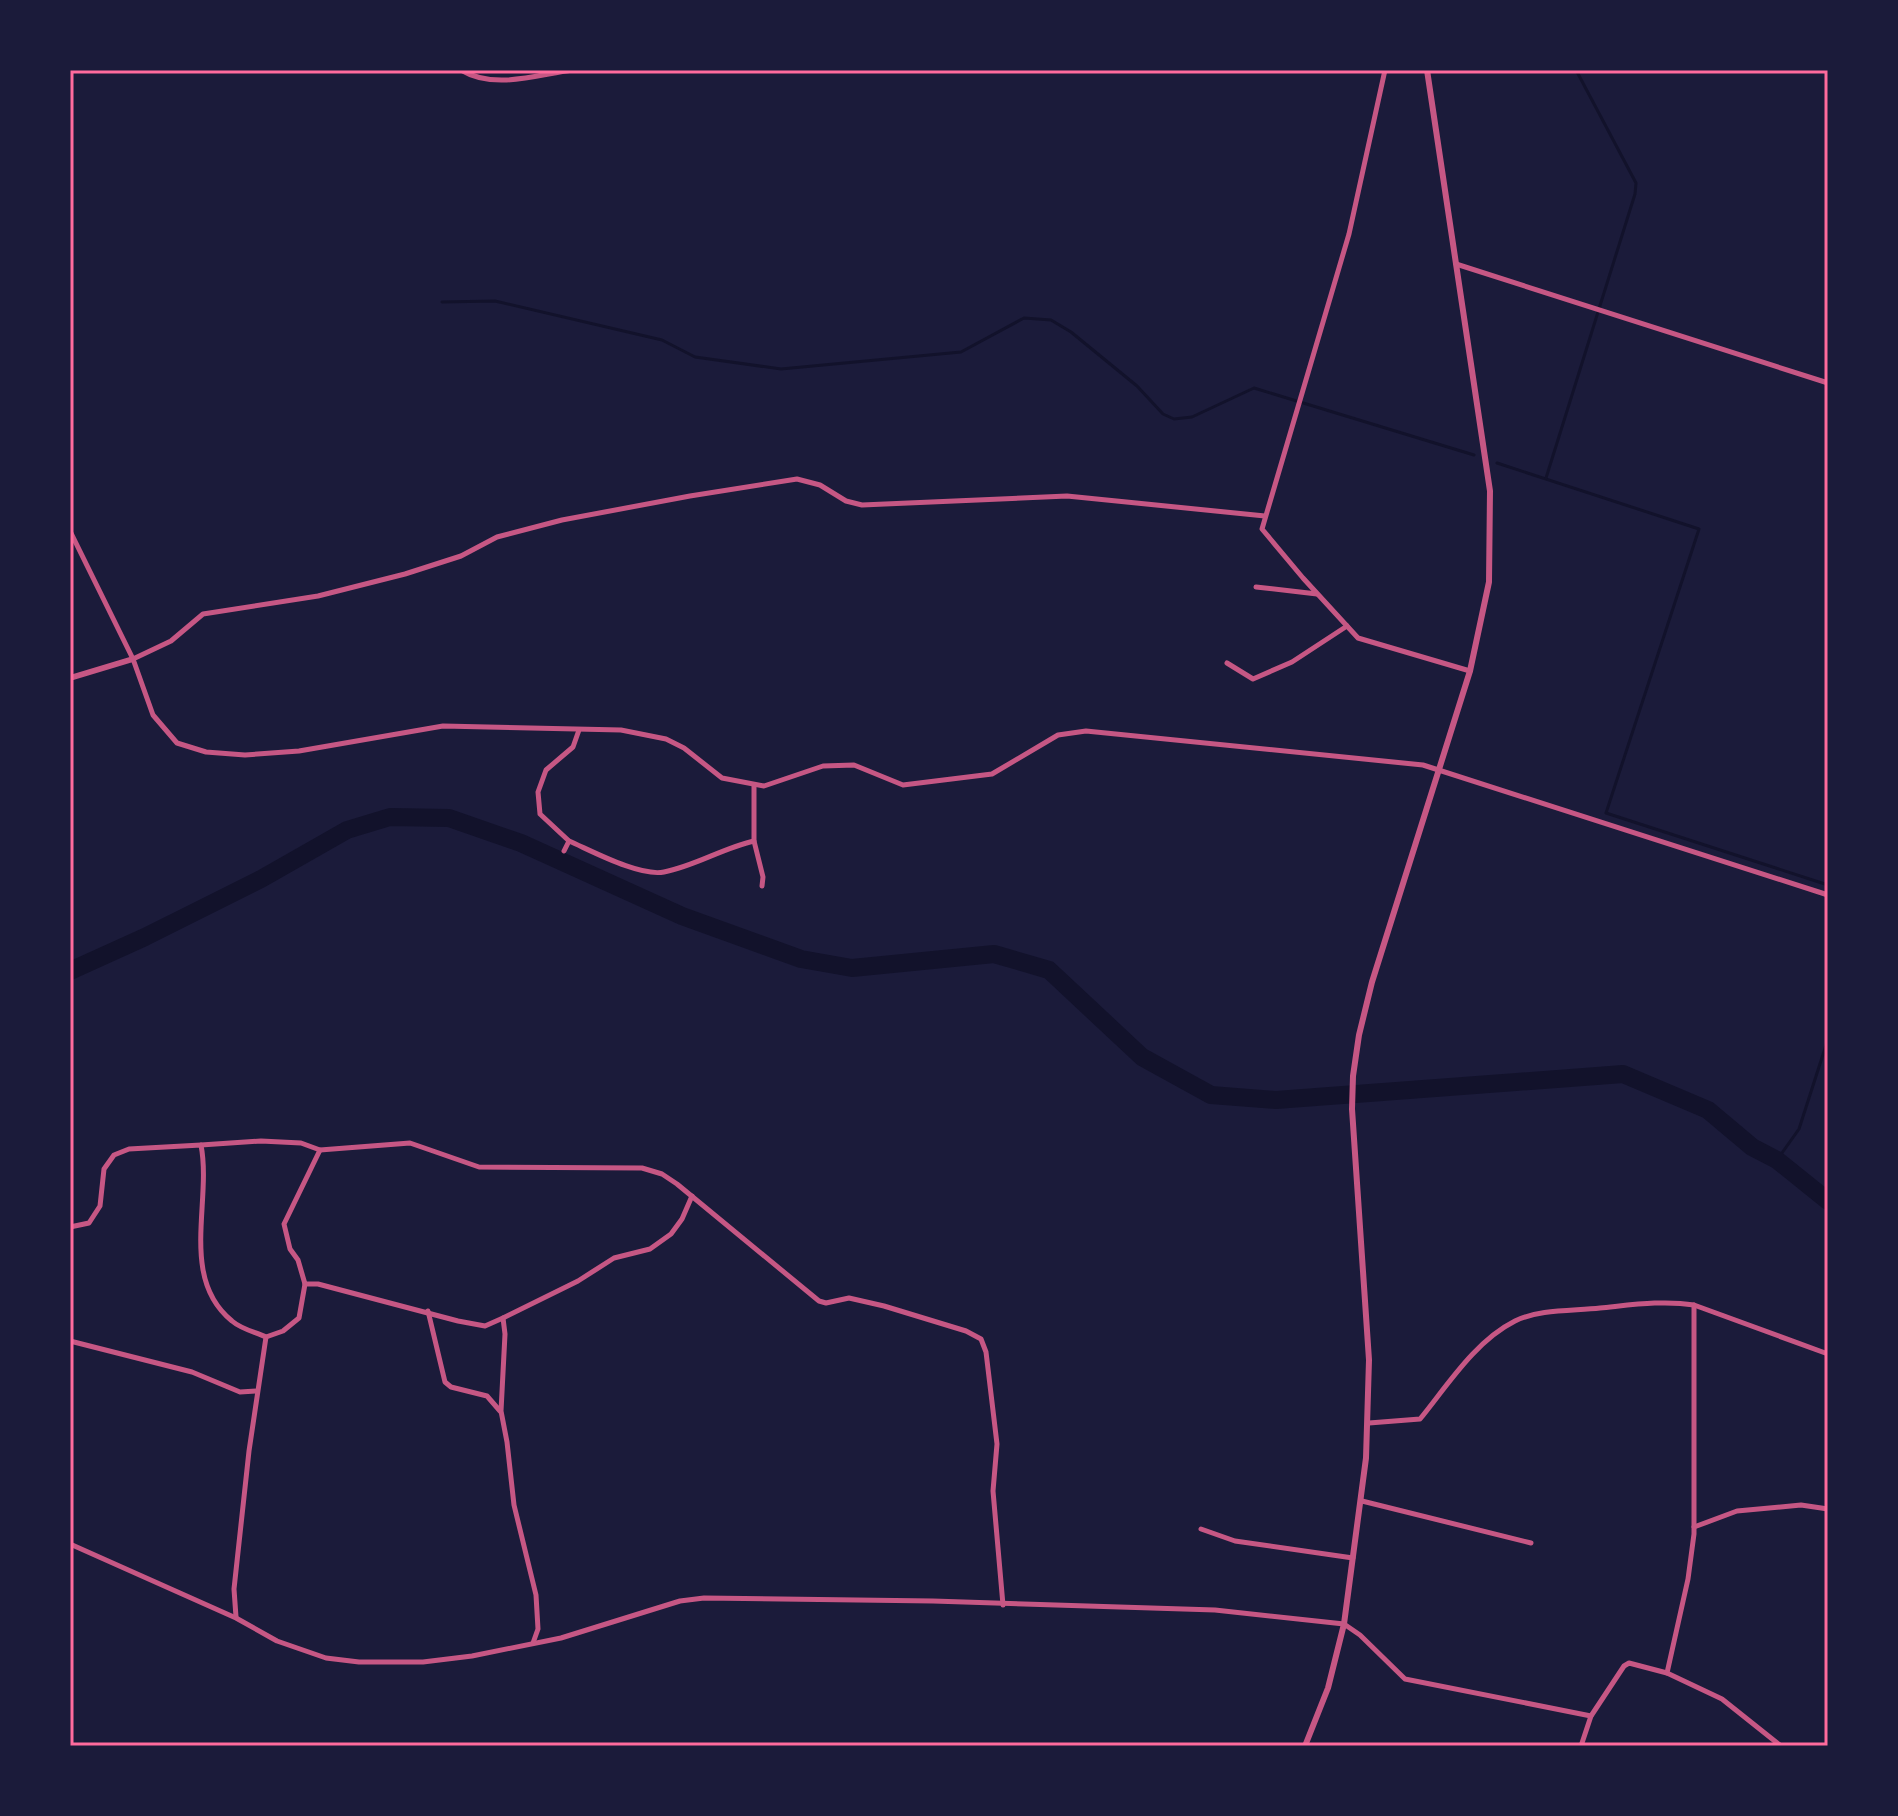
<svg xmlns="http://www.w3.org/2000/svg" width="1898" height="1816" viewBox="0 0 1898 1816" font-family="'Libre Baskerville',serif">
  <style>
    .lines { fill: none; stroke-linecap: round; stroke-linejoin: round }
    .stream { stroke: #12122b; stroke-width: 3 }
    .river { stroke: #12122b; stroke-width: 18 }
    .minor { stroke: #c65784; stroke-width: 5 }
    .tertiary { stroke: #c65784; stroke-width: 6 }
    .neatline { fill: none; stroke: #ff6b9d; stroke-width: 3 }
  </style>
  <rect width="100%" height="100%" fill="#1b1b3a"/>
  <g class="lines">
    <g class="stream">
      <polyline points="442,302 495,301 662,340 695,357 781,369 961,352 1024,318 1051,320 1071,332 1137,386 1163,414 1174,419 1192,417 1254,388 1474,455"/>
      <polyline points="1497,463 1699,529 1606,813 1828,885"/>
      <polyline points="1546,478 1635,194 1636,183 1576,70"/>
      <polyline points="1777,1160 1799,1129 1828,1039"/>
    </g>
    <polyline class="river" points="70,971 145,937 261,879 347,830 390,817 449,818 521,843 682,916 801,959 852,968 994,954 1049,970 1142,1057 1211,1095 1276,1100 1623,1074 1708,1110 1752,1147 1777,1160 1828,1201"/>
    <g class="minor">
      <path d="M461,70C494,90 536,75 572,70"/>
      <polyline points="1385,70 1349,234 1262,529 1303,578 1358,638 1470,671"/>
      <polyline points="1826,70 1828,71"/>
      <polyline points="1456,264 1828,383"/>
      <polyline points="70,531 133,659 153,715 177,743 206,752 245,755 299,751 443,726 621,730 666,739 684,748 722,778 764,786 823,766 854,765 903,785 992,774 1058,735 1086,731 1423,765 1828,895"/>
      <polyline points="1256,587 1317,594"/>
      <polyline points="133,659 171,641 203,614 318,596 405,574 461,556 497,537 562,520 690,496 797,479 820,485 846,501 862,505 1067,496 1265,516"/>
      <polyline points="1227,663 1253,679 1292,662 1347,626"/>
      <polyline points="754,786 754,841 763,877 762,886"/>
      <path d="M569,841C592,851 640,877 664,872C695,866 723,848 754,841"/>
      <polyline points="564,851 569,841 540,814 538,792 546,770 573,747 579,730"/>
      <polyline points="201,1145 261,1141 301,1143 320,1150 410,1143 479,1167 642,1168 662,1174 677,1184 819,1301 826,1303 849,1298 884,1306 966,1331 981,1339 986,1352 997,1444 993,1491 1003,1605"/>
      <path d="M70,1227L89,1223L100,1206L104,1169L114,1155L129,1149L201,1145C212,1202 179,1278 232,1321C241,1329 255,1332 266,1337L283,1331L299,1318L305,1284H318L458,1321L485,1326L503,1318"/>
      <polyline points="305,1284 298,1260 290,1249 284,1224 320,1150"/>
      <polyline points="428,1311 445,1382 451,1387 487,1396 500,1411"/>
      <polyline points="70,1341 192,1372 240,1392 257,1391"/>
      <path d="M1369,1423L1420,1419C1447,1386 1475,1341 1515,1321C1539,1309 1574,1311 1600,1308C1631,1305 1663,1300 1694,1305L1828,1354"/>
      <polyline points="1362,1501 1531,1543"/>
      <polyline points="1694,1527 1737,1511 1801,1505 1828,1509"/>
      <polyline points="1201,1529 1235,1541 1353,1558"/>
      <polyline points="70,1544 236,1618 277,1641 326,1658 359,1662 423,1662 472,1656 561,1638 680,1601 704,1598 933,1601 1215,1610 1344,1624 1360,1635 1405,1679 1591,1716"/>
      <polyline points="236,1617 234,1589 249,1451 266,1337"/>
      <polyline points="533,1643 538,1629 536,1595 514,1505 507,1442 501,1411 505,1334 503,1318 578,1281 614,1258 650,1249 671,1234 682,1219 692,1196"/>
      <polyline points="1667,1673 1688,1579 1694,1534 1694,1305"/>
      <polyline points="1581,1746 1591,1716 1624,1666 1629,1663 1667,1673 1722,1699 1781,1746"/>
    </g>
    <g class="tertiary">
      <polyline points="70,678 133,659"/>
      <polyline points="1305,1746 1328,1688 1344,1624 1366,1458 1369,1360 1352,1109 1353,1076 1359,1035 1372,982 1470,671 1489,582 1490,491 1427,70"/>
    </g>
  </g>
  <rect width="1898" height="1816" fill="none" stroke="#1b1b3a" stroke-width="144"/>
  <rect x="72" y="72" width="1754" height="1672" class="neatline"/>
</svg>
